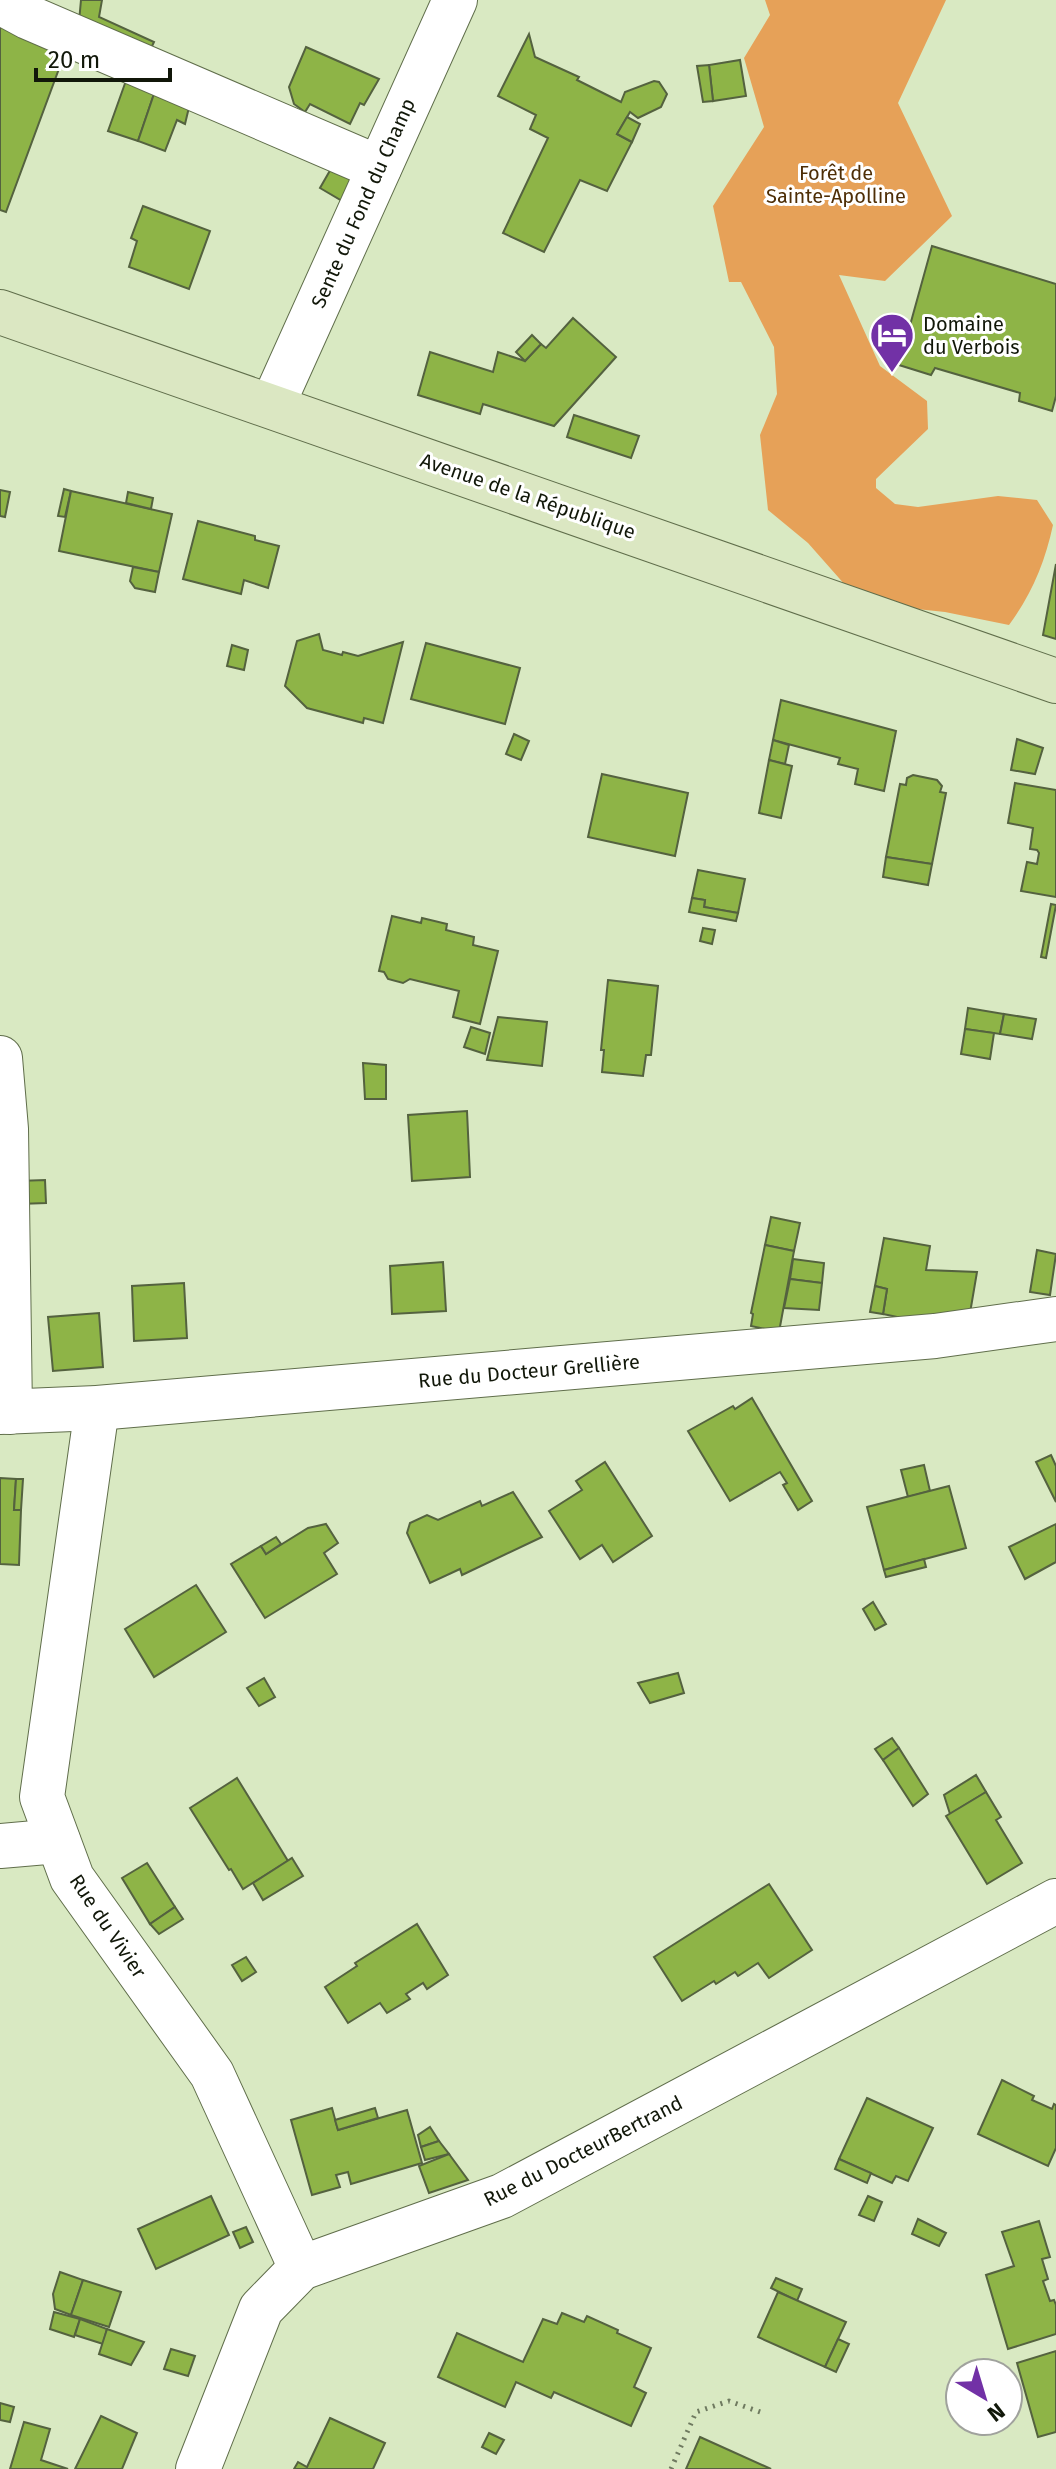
<svg xmlns="http://www.w3.org/2000/svg" width="1056" height="2469" viewBox="0 0 1056 2469" font-family="'Fira Sans',sans-serif">
  <style>
    .green { fill: #e6a158 }
    .building { fill: #8eb447; stroke: #54623f; stroke-width: 2 }
    .lines { fill: none; stroke-linecap: round; stroke-linejoin: round }
    .minor-casing { stroke: #606e4b; stroke-width: 46 }
    .secondary-casing { stroke: #606e4b; stroke-width: 46 }
    .path { stroke: #6f7a60; stroke-width: 5; stroke-dasharray: 2 6; stroke-linecap: butt }
    .minor { stroke: #fff; stroke-width: 44 }
    .secondary { stroke: #dbe7c2; stroke-width: 44 }
    .labels { text-anchor: middle; dominant-baseline: central; stroke-width: 6; stroke-linejoin: round; paint-order: stroke }
    .park-label { font-size: 20px; fill: #4e2e06; stroke: #fff }
    .street-label { font-size: 20px; fill: #111709; stroke: #fff }
    .poi-label { font-size: 20px; fill: #111709; stroke: #fff; text-anchor: start }
  </style>
  <rect width="100%" height="100%" fill="#d9e9c2"/>
  <path class="green" d="M765,0H946L898,103L952,216L885,281L839,275L880,366L927,401L928,429L876,479V488L895,504L918,507L998,496L1037,500L1053,525C1045,562 1032,594 1009,625L945,612L879,605L846,586L808,543L768,510L760,435L777,394L774,347L741,282H729L713,206L764,127L744,58L770,15Z"/>
  <g class="building">
    <polygon points="81,0 102,0 99,17 154,42 144,63 78,33"/>
    <polygon points="0,17 67,47 6,212 0,210"/>
    <polygon points="529,34 535,57 579,77 577,80 621,102 625,92 654,81 659,82 667,94 661,107 638,118 630,112 617,134 632,142 607,191 580,180 544,252 503,233 548,138 530,129 536,115 498,96"/>
    <polygon points="306,47 379,79 364,105 360,103 350,124 310,104 305,112 294,104 289,87"/>
    <polygon points="740,60 746,96 713,101 709,65"/>
    <polygon points="709,65 713,101 703,102 697,66"/>
    <polygon points="128,75 156,88 138,141 108,131"/>
    <polygon points="156,88 190,103 185,124 177,120 165,151 138,141"/>
    <polygon points="627,117 640,124 632,142 617,134"/>
    <polygon points="332,167 356,178 344,202 320,188"/>
    <polygon points="143,206 210,231 189,289 129,267 137,241 131,238"/>
    <polygon points="932,246 1056,284 1056,396 1052,411 1019,401 1020,393 935,368 931,375 899,365"/>
    <polygon points="573,318 616,357 554,426 483,404 480,414 418,395 430,352 493,372 498,352 525,361 541,344 546,348"/>
    <polygon points="532,335 541,344 525,361 516,352"/>
    <polygon points="574,415 639,436 631,458 567,437"/>
    <polygon points="64,489 71,491 65,517 58,516"/>
    <polygon points="0,490 10,492 5,517 0,516"/>
    <polygon points="71,491 172,514 159,572 59,551"/>
    <polygon points="128,492 153,498 151,509 126,503"/>
    <polygon points="198,521 255,536 255,540 279,546 268,588 244,580 241,594 183,579"/>
    <polygon points="1056,564 1056,639 1043,635"/>
    <polygon points="133,567 159,572 155,592 135,588 130,581"/>
    <polygon points="319,634 323,650 342,655 343,652 358,656 403,642 383,723 364,718 363,723 307,708 285,686 297,641"/>
    <polygon points="426,643 520,668 505,724 411,699"/>
    <polygon points="232,645 248,650 244,670 227,666"/>
    <polygon points="781,700 896,731 884,791 855,784 858,769 838,764 840,758 773,740"/>
    <polygon points="514,734 529,741 521,760 506,754"/>
    <polygon points="1017,739 1043,748 1035,774 1011,770"/>
    <polygon points="773,740 789,745 785,764 769,760"/>
    <polygon points="769,760 792,766 781,818 759,813"/>
    <polygon points="602,774 688,793 675,856 588,837"/>
    <polygon points="913,775 937,780 942,786 940,792 946,793 932,864 886,857 900,784 906,785 907,778"/>
    <polygon points="1015,783 1056,790 1056,897 1021,891 1027,862 1037,864 1039,853 1037,850 1030,849 1033,828 1008,823"/>
    <polygon points="886,857 932,864 928,885 883,877"/>
    <polygon points="698,870 745,879 738,913 704,907 705,900 692,898"/>
    <polygon points="692,898 705,900 704,907 738,913 736,921 689,912"/>
    <polygon points="1051,904 1056,905 1046,958 1041,957"/>
    <polygon points="392,916 421,923 422,918 447,924 446,930 474,937 473,945 498,951 480,1024 453,1017 459,991 410,979 403,983 388,979 384,972 379,971"/>
    <polygon points="703,928 715,930 712,944 700,941"/>
    <polygon points="608,980 658,986 651,1055 646,1055 643,1076 602,1072 604,1050 601,1050"/>
    <polygon points="968,1008 1004,1014 1000,1034 965,1029"/>
    <polygon points="1004,1014 1036,1019 1032,1039 1000,1034"/>
    <polygon points="498,1017 547,1022 542,1066 487,1060"/>
    <polygon points="471,1027 490,1033 485,1054 464,1047"/>
    <polygon points="965,1029 994,1033 990,1059 961,1054"/>
    <polygon points="363,1063 386,1065 386,1099 365,1099"/>
    <polygon points="467,1111 470,1177 412,1181 408,1115"/>
    <polygon points="45,1180 46,1203 19,1204 18,1181"/>
    <polygon points="771,1217 800,1223 794,1251 765,1245"/>
    <polygon points="884,1238 930,1246 926,1270 977,1272 970,1313 916,1321 883,1314 887,1289 875,1286"/>
    <polygon points="765,1245 794,1251 779,1332 751,1326 753,1314 751,1313"/>
    <polygon points="1037,1250 1056,1254 1050,1295 1030,1292"/>
    <polygon points="793,1259 824,1263 822,1283 790,1279"/>
    <polygon points="443,1262 446,1311 392,1314 390,1266"/>
    <polygon points="790,1279 822,1283 819,1310 784,1308"/>
    <polygon points="184,1283 187,1338 134,1341 132,1286"/>
    <polygon points="875,1286 887,1289 883,1314 870,1312"/>
    <polygon points="99,1313 103,1367 53,1371 48,1317"/>
    <polygon points="752,1398 812,1501 798,1510 783,1485 787,1483 780,1472 730,1501 688,1431 733,1406 735,1409"/>
    <polygon points="1051,1455 1056,1466 1056,1502 1036,1462"/>
    <polygon points="605,1462 652,1536 613,1562 602,1545 580,1559 549,1511 582,1490 576,1481"/>
    <polygon points="924,1465 930,1491 908,1497 901,1470"/>
    <polygon points="0,1478 16,1479 14,1510 21,1510 19,1565 0,1564"/>
    <polygon points="16,1479 23,1479 21,1510 14,1510"/>
    <polygon points="949,1486 966,1548 884,1570 867,1507"/>
    <polygon points="513,1492 542,1537 462,1575 460,1569 430,1583 407,1533 410,1523 427,1515 438,1520 480,1501 482,1506"/>
    <polygon points="326,1524 338,1543 324,1553 337,1574 265,1618 231,1564 261,1546 266,1554 308,1528"/>
    <polygon points="1056,1524 1056,1562 1025,1579 1009,1547"/>
    <polygon points="276,1537 281,1544 266,1554 261,1546"/>
    <polygon points="924,1559 926,1567 886,1577 884,1570"/>
    <polygon points="196,1585 226,1632 154,1677 125,1629"/>
    <polygon points="873,1602 886,1624 875,1630 863,1609"/>
    <polygon points="678,1673 684,1693 650,1703 638,1683"/>
    <polygon points="264,1678 275,1697 259,1706 247,1688"/>
    <polygon points="892,1738 899,1748 883,1760 875,1749"/>
    <polygon points="899,1748 928,1794 913,1806 883,1760"/>
    <polygon points="976,1775 986,1792 950,1814 944,1795"/>
    <polygon points="237,1778 288,1861 243,1889 231,1869 229,1870 190,1808"/>
    <polygon points="986,1792 1001,1817 996,1820 1022,1863 987,1884 946,1816"/>
    <polygon points="292,1858 303,1876 263,1900 253,1883"/>
    <polygon points="147,1863 175,1907 150,1924 122,1878"/>
    <polygon points="769,1884 812,1950 769,1978 758,1963 738,1976 735,1972 716,1984 714,1981 682,2001 654,1957"/>
    <polygon points="175,1907 183,1919 159,1934 150,1924"/>
    <polygon points="417,1924 448,1975 427,1989 423,1983 406,1994 410,1999 387,2013 380,2003 348,2023 325,1987 357,1966 355,1963"/>
    <polygon points="246,1957 256,1972 242,1981 232,1965"/>
    <polygon points="1002,2080 1034,2096 1032,2100 1052,2109 1054,2104 1056,2105 1056,2148 1048,2166 978,2134"/>
    <polygon points="867,2098 933,2128 908,2181 896,2176 892,2183 839,2159"/>
    <polygon points="332,2108 338,2130 407,2110 422,2163 351,2184 348,2172 336,2175 340,2187 312,2195 291,2120"/>
    <polygon points="375,2108 378,2118 338,2130 335,2120"/>
    <polygon points="430,2127 439,2141 421,2147 418,2135"/>
    <polygon points="439,2141 449,2154 425,2160 421,2147"/>
    <polygon points="449,2154 468,2180 429,2193 419,2166"/>
    <polygon points="839,2159 871,2173 867,2183 835,2169"/>
    <polygon points="211,2196 229,2235 156,2269 138,2229"/>
    <polygon points="868,2196 882,2202 874,2221 859,2215"/>
    <polygon points="918,2219 946,2233 939,2246 912,2234"/>
    <polygon points="1039,2221 1050,2257 1042,2259 1048,2279 1043,2281 1050,2301 1054,2300 1056,2305 1056,2334 1008,2349 986,2275 1014,2266 1002,2232"/>
    <polygon points="246,2227 253,2242 240,2248 233,2232"/>
    <polygon points="60,2272 83,2280 71,2315 55,2309 53,2294"/>
    <polygon points="776,2278 802,2289 797,2301 771,2288"/>
    <polygon points="83,2280 121,2292 109,2327 71,2315"/>
    <polygon points="778,2292 846,2322 825,2367 758,2337"/>
    <polygon points="54,2312 80,2319 74,2337 50,2329"/>
    <polygon points="562,2313 584,2322 587,2316 618,2330 617,2333 651,2348 634,2387 646,2393 631,2426 554,2392 551,2398 516,2382 505,2407 438,2377 457,2333 523,2362 543,2319 557,2324"/>
    <polygon points="80,2319 107,2329 103,2344 75,2335"/>
    <polygon points="107,2329 144,2342 131,2365 99,2354"/>
    <polygon points="838,2339 849,2344 836,2372 825,2367"/>
    <polygon points="171,2349 195,2356 188,2376 164,2369"/>
    <polygon points="1056,2351 1056,2432 1038,2437 1017,2363"/>
    <polygon points="0,2403 14,2407 10,2422 0,2420"/>
    <polygon points="101,2416 137,2433 122,2469 75,2469"/>
    <polygon points="330,2418 385,2443 373,2469 294,2469 298,2462 307,2467"/>
    <polygon points="24,2422 50,2429 41,2460 68,2469 10,2469"/>
    <polygon points="489,2433 504,2440 496,2454 482,2447"/>
    <polygon points="700,2437 771,2469 686,2469"/>
  </g>
  <g class="lines">
    <g class="minor-casing">
      <g id="minor">
        <polyline points="0,2 28,17 379,168"/>
        <polyline points="272,406 455,0"/>
        <polyline points="0,1058 6,1129 10,1412"/>
        <polyline points="97,1408 42,1797 72,1878 212,2074 301,2268"/>
        <polyline points="0,1412 97,1408 935,1336 1056,1319"/>
        <polyline points="0,1846 58,1841"/>
        <polyline points="198,2469 261,2309 301,2268 502,2196 1056,1901"/>
      </g>
    </g>
    <g class="secondary-casing">
      <polyline id="secondary" points="0,312 1056,681"/>
    </g>
    <polyline class="path" points="671,2469 696,2412 729,2401 763,2413"/>
    <use href="#minor" class="minor"/>
    <use href="#secondary" class="secondary"/>
  </g>
  <defs>
    <g id="hotel-pin" transform="scale(2.3)"><path d="M0 17L-7.5 6A9.5 9.5 0 1 1 7.5 6Z" fill="#7231a6" stroke="#fff"/><path d="M-6-4.5h1.5V1H6V5H4.5V3h-9V5H-6ZM-4 0a1.8 1.8 0 1 1 3.6 0ZM.5 0V-2.5h3Q6-2.5 6 0Z" fill="#fff"/></g>
  </defs>
  <g fill-rule="evenodd">
    <use href="#hotel-pin" x="892" y="335"/>
  </g>
  <g class="labels">
    <g class="park-label">
      <text x="836" y="173">Forêt de<tspan x="836" dy="23">Sainte-Apolline</tspan></text>
    </g>
    <g class="street-label">
      <text transform="translate(363 203) rotate(-66)">Sente du Fond du Champ</text>
      <text transform="translate(528 496) rotate(19)">Avenue de la République</text>
      <text transform="translate(529 1371) rotate(-5)">Rue du Docteur Grellière</text>
      <text transform="translate(108 1926) rotate(56)">Rue du Vivier</text>
      <text transform="translate(583 2151) rotate(-27)">Rue du DocteurBertrand</text>
    </g>
    <g class="poi-label">
      <text x="923" y="324">Domaine<tspan x="923" dy="23">du Verbois</tspan></text>
    </g>
  </g>
  <g transform="translate(984 2397) rotate(142)"><circle r="38" fill="#ffffff" stroke="#a0a29d" stroke-width="2"/>
  <path d="M0-6L14 30L0 20L-14 30Z" fill="#7231a6"/>
  <text y="-12" font-size="22" font-weight="bold" text-anchor="middle" fill="#111709">N</text>
  </g>
  <path d="M36 68v12h134v-12" fill="none" stroke="#111709" stroke-width="4"/>
  <text x="48" y="68" font-size="24" fill="#111709" stroke="#ffffff" stroke-width="6" paint-order="stroke">20 m</text>
</svg>
